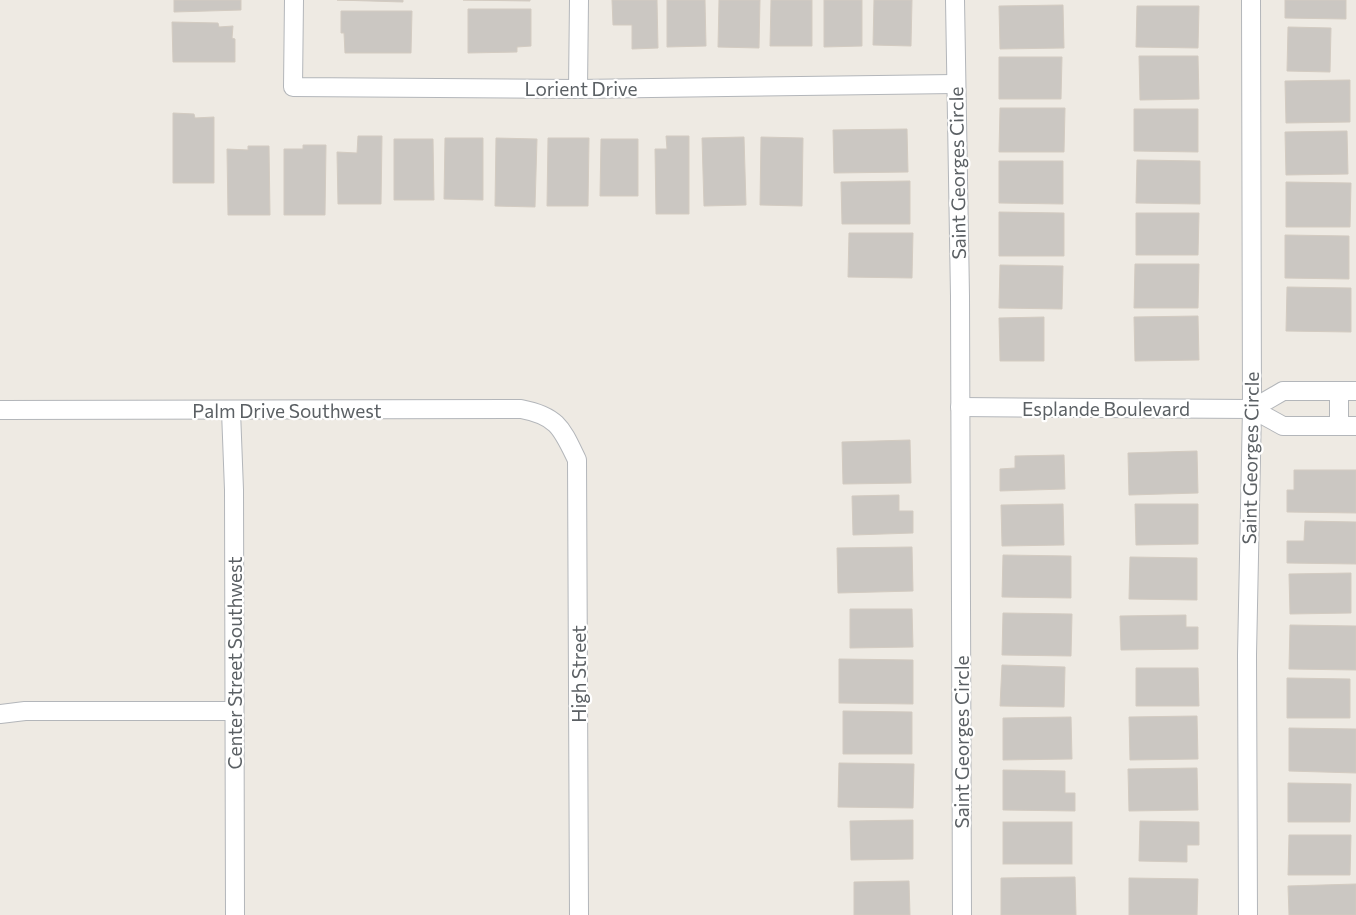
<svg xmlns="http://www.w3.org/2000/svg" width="1356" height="915" viewBox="0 0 1356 915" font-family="Commissioner,sans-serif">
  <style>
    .building { fill: #cbc7c2; stroke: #d3cbc1 }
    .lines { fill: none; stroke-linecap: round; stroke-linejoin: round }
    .street-casing { stroke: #b3b6ba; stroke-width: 20 }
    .street { stroke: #fff; stroke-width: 18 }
    .labels { text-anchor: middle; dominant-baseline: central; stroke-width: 4.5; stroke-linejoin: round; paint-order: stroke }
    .street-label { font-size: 19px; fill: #5b6064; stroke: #fff }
  </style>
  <rect width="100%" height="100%" fill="#eeeae3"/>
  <g class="building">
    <polygon points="174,0 241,0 241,10 174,12"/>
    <polygon points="337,0 403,0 403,2"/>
    <polygon points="463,0 530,0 530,1"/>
    <polygon points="612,0 657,0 658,48 632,49 632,25 613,25"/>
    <polygon points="667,0 705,0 706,46 667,47"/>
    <polygon points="719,0 760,0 759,48 718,47"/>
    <polygon points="771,0 812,0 812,46 770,46"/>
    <polygon points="824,0 862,0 862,46 824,47"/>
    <polygon points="874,0 912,0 911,46 873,45"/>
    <polygon points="1285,0 1346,0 1346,19 1285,18"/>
    <polygon points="1063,5 1064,48 1000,49 999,6"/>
    <polygon points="1137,6 1199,6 1198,48 1136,47"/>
    <polygon points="468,9 531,9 531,46 517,47 517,52 468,53"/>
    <polygon points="341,11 412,11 411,53 345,53 344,33 341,33"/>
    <polygon points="172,22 218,23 219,27 233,26 232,38 235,39 235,62 173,62"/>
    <polygon points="1288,27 1331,28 1330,72 1287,71"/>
    <polygon points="1139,56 1198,56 1199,99 1140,100"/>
    <polygon points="999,57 1062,57 1061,99 999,99"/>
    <polygon points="1350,80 1350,122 1286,123 1285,81"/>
    <polygon points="1000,108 1065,108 1064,152 999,152"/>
    <polygon points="1134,109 1198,109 1198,152 1134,151"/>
    <polygon points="173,113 194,114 195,118 214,117 214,183 173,183"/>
    <polygon points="907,129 908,172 834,173 833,130"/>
    <polygon points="1347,131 1348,174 1286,175 1285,132"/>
    <polygon points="358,136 382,136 381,204 338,204 337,152 357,153"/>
    <polygon points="666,136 689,136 689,214 656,214 655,149 667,149"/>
    <polygon points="744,137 746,205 704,206 702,138"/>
    <polygon points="761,137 803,138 802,206 760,205"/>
    <polygon points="445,138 483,138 483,200 444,199"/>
    <polygon points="496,138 537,139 535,207 495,206"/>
    <polygon points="548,138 589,138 588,206 547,206"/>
    <polygon points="394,139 433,139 434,200 394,200"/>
    <polygon points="601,139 638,139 638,196 600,196"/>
    <polygon points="303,145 326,145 325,215 284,215 284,149 303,149"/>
    <polygon points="248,146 269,146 270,215 228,215 227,149 248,150"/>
    <polygon points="1137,160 1200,161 1200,204 1136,203"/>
    <polygon points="999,161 1063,161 1063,204 999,203"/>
    <polygon points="910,181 910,224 842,224 841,182"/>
    <polygon points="1286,182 1351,183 1350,227 1286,227"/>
    <polygon points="999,212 1064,213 1064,256 999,256"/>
    <polygon points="1136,213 1199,213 1198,255 1136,255"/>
    <polygon points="849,233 913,233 912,278 848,277"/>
    <polygon points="1285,235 1349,236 1349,279 1285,278"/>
    <polygon points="1135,264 1199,264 1198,308 1134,308"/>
    <polygon points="1000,265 1063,266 1062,309 999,308"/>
    <polygon points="1287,287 1351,288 1351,332 1286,331"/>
    <polygon points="1198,316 1199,360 1135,361 1134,317"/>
    <polygon points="1044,317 1044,361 1000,361 999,318"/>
    <polygon points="910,440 911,483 843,484 842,442"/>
    <polygon points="1197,451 1198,493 1129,495 1128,453"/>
    <polygon points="1064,455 1065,489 1000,491 1000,469 1015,468 1015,456"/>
    <polygon points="1294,470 1356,470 1356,513 1287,512 1287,490 1294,490"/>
    <polygon points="899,495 899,511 913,511 913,533 853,535 852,496"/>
    <polygon points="1063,504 1064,545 1002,546 1001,505"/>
    <polygon points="1135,504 1198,504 1198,544 1136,545"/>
    <polygon points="1305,521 1356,522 1356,564 1287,563 1287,541 1304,541"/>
    <polygon points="912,547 913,591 838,593 837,548"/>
    <polygon points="1003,555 1071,556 1071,598 1002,597"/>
    <polygon points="1130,557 1197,558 1197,600 1129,599"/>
    <polygon points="1351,573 1351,613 1290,614 1289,574"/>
    <polygon points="850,609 912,609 913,647 850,648"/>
    <polygon points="1003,613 1072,614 1071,656 1002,655"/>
    <polygon points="1186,615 1186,627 1198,627 1198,649 1121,650 1120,616"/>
    <polygon points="1290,625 1356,626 1356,670 1289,669"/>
    <polygon points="839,659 913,660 913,704 839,703"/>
    <polygon points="1002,665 1065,667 1064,707 1000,706"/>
    <polygon points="1136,668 1198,668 1199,706 1136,706"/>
    <polygon points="1287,678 1350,679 1350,718 1287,718"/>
    <polygon points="843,711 912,712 912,754 843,754"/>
    <polygon points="1197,716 1198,759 1130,760 1129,717"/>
    <polygon points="1071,717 1072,759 1003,760 1003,718"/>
    <polygon points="1289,728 1356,729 1356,773 1289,771"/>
    <polygon points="839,763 914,764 913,808 838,807"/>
    <polygon points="1197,768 1198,810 1129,811 1128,769"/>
    <polygon points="1003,770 1065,771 1065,793 1075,793 1075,811 1003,810"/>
    <polygon points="1288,783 1351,784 1350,822 1288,822"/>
    <polygon points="913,820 913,859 851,860 850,821"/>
    <polygon points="1140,821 1199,822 1199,845 1187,845 1187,862 1139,861"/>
    <rect x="1003" y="822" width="69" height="42"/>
    <polygon points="1289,835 1351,835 1350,875 1288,875"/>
    <polygon points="1075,877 1076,915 1001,915 1001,878"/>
    <polygon points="1129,878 1198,879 1197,915 1129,915"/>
    <polygon points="909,881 910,915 854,915 854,882"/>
    <polygon points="1356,884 1356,915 1289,915 1288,886"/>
  </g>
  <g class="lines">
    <g class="street-casing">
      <g id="street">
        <polyline points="294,0 293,87 578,89 955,84"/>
        <polyline points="955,0 960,296 962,915"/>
        <polyline points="578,89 579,0"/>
        <polyline points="1339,391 1339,426"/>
        <polyline points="1356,391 1283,391 1252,409 1283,426 1356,426"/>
        <polyline points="960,407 1252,409"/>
        <path d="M0,410L521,409C558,416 562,429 577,460L579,915"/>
        <polyline points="231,411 234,490 235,915"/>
        <polyline points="0,714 25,711 233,711"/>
        <polyline points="1248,915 1247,655 1252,409 1251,0"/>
      </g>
    </g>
    <use href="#street" class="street"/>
  </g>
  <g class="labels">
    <g class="street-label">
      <text x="581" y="88">Lorient Drive</text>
      <text transform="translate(957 173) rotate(-91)">Saint Georges Circle</text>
      <text x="1106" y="408">Esplande Boulevard</text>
      <text x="287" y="410">Palm Drive Southwest</text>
      <text transform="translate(1250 458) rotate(-89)">Saint Georges Circle</text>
      <text transform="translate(234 663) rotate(-90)">Center Street Southwest</text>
      <text transform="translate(578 674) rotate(-90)">High Street</text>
      <text transform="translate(961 742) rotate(-90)">Saint Georges Circle</text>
    </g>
  </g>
</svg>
